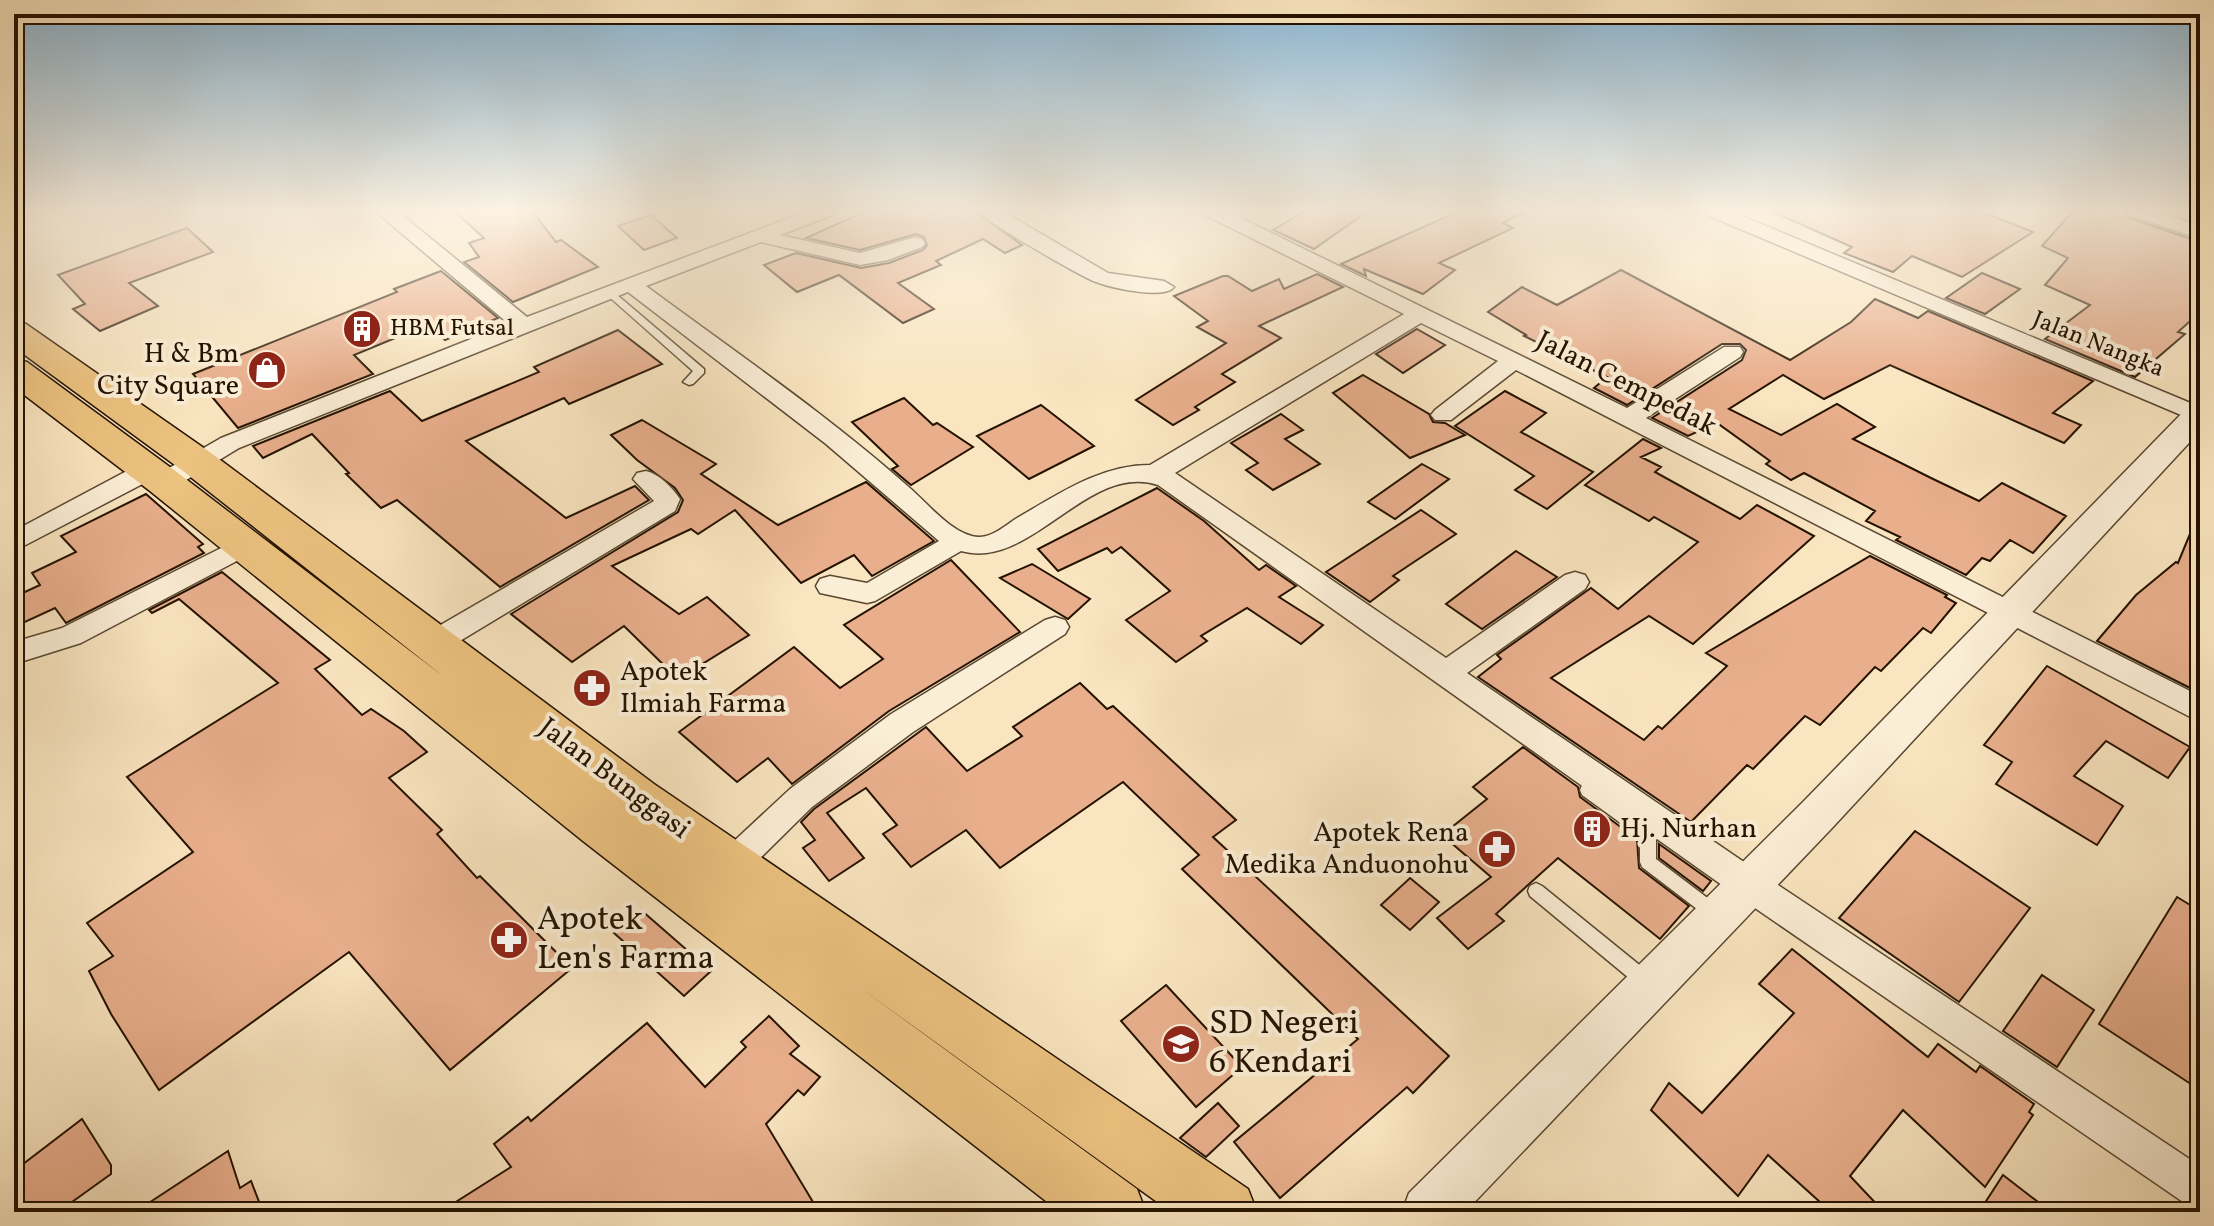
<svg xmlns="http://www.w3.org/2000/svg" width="2214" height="1226" viewBox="0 0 2214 1226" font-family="Vollkorn,serif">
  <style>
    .building { fill: #e9af8d; stroke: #241200; stroke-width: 2 }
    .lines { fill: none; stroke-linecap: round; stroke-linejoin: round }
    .service-casing { stroke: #594730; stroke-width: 3 }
    .minor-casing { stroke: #594730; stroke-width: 3 }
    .tertiary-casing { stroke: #594730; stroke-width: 3 }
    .trunk-casing { stroke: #241200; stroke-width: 3 }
    .service { fill: #fbeed6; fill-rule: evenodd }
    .minor { fill: #fbeed6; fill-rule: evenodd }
    .tertiary { fill: #fbeed6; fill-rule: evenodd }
    .trunk { fill: #ecc280; fill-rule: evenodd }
    .labels { text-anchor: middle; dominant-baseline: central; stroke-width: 8; stroke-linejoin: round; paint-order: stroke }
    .far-poi-label { font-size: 24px; fill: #241200; stroke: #fbeed6; text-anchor: start }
    .far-street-label { font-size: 24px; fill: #241200; stroke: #fbeed6 }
    .poi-label { font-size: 28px; fill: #241200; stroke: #fbeed6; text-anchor: end }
    .street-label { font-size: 28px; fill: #241200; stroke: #fbeed6 }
    .near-poi-label { font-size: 34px; fill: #241200; stroke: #fbeed6; text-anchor: start }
  </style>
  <rect width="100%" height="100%" fill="#f9e5c0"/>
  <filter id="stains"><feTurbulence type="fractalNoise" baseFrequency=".0025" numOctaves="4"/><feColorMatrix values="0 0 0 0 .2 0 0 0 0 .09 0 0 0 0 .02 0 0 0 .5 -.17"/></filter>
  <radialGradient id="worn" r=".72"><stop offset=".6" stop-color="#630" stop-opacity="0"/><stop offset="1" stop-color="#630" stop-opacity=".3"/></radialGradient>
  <g class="building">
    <polygon points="454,211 532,211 556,242 561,240 598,267 513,302 464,262 479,257 469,243 484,238"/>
    <polygon points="866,211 975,211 1022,245 1005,253 983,239 936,261 941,265 898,283 934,309 903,323 839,275 797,292 764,265 796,253 861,268 889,263 923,250 927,245 924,237 916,234 860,250 806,238"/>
    <polygon points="1305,211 1368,211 1314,249 1273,230"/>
    <polygon points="1459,211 1526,211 1503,223 1513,228 1439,263 1455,270 1423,294 1364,269 1366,276 1341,264"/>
    <polygon points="1771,211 1980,211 2033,232 1962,277 1912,256 1893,272 1844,253 1852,247"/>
    <polygon points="2073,211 2124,211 2129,218 2200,242 2200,312 2178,332 2185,334 2135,377 2045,339 2090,305 2045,285 2068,258 2042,246"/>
    <polygon points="651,215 677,238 644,250 618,226"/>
    <polygon points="187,228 213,252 129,283 158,306 100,331 73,309 85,304 58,275"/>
    <polygon points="1621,270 1790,360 1851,322 1875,299 1918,318 1928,311 2093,381 2053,413 2081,425 2064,443 1890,365 1824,399 1783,375 1729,409 1781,435 1837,404 1875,427 1853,439 1931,478 1979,501 2002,483 2066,516 2033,553 2010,540 1990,561 1982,558 1966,575 1896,540 1900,537 1866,521 1875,511 1804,473 1791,480 1766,464 1770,461 1717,423 1688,436 1652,418 1742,360 1746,350 1740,344 1722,344 1627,405 1594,388 1607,377 1524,336 1526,335 1488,312 1522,287 1557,305"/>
    <polygon points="441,271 498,318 445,340 429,324 354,355 373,374 238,428 193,374 397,292 394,289"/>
    <polygon points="1982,273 2020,289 1985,314 1946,298"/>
    <polygon points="1317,274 1343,287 1259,326 1281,338 1222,374 1235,382 1195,407 1199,410 1173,425 1136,400 1226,343 1197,327 1208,321 1174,296 1223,276 1228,276 1252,291 1279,279 1284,289"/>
    <polygon points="1417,329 1445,345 1403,373 1376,354"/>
    <polygon points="618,330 662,364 569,404 564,398 466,441 566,518 635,486 649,500 500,587 397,500 381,508 346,474 349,473 312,434 263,458 253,446 390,391 422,421 539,372 534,367"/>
    <polygon points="1363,375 1429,414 1433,422 1445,423 1465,435 1410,458 1333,393"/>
    <polygon points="1505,391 1546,413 1521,432 1593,472 1547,509 1515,490 1534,476 1455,426"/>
    <polygon points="904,398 933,425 937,423 973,447 911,485 892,469 898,466 852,422"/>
    <polygon points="1041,405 1094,446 1029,479 977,436"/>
    <polygon points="1281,414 1303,430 1285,439 1320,464 1273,490 1246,470 1258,463 1231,443"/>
    <polygon points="642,420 716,464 701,474 778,525 866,482 934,541 872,576 854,555 801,583 735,510 698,534 691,529 612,566 679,614 707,597 749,635 678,679 624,626 572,662 511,614 678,512 683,500 675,488 637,460 611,435"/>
    <polygon points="1643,439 1661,448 1641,457 1661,467 1655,472 1740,519 1757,505 1814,536 1693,644 1649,616 1551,678 1644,740 1658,726 1662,729 1727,666 1706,653 1870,556 1947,595 1945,597 1956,603 1931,633 1923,628 1881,671 1875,667 1820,725 1805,716 1753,769 1747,765 1691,822 1478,677 1501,659 1497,655 1588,590 1591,588 1618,609 1698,542 1654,517 1649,521 1585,485"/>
    <polygon points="1422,464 1449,479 1395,519 1368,502"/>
    <polygon points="1157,488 1204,521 1259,570 1266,565 1296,586 1279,597 1323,625 1301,644 1247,608 1201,636 1207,641 1176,662 1126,620 1170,591 1121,547 1112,553 1107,548 1058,571 1038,549"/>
    <polygon points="146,494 203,544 198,547 204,553 66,623 55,608 14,627 14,597 40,585 32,573 76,552 61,536"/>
    <polygon points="1421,510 1456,534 1393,576 1399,580 1370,602 1326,572"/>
    <polygon points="2199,512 2200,513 2200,693 2097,641 2136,595 2176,562 2178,563"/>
    <polygon points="1516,551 1557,577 1482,629 1446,604"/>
    <polygon points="951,560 1020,632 889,711 792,784 768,758 737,782 679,732 794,647 840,688 883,659 844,625"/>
    <polygon points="1032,564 1090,599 1068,619 1000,578"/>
    <polygon points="222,572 330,660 315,669 362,715 371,709 404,731 427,752 389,778 442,830 437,834 477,878 480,876 572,968 450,1070 349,952 159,1090 111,1014 89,971 113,956 87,923 193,852 127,777 278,683 179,599 152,613 149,610"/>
    <polygon points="2047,666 2190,747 2168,778 2106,741 2074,776 2123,806 2097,845 1996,784 2012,762 1984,745"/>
    <polygon points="1080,683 1107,709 1113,706 1236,820 1213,837 1449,1056 1413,1093 1407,1087 1280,1198 1234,1142 1358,1039 1182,869 1199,855 1123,782 1000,868 966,830 911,867 883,834 897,825 866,788 827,813 864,858 829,881 803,848 815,840 801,822 814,809 926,727 967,771 1022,736 1013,727"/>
    <polygon points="1523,747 1578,787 1580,797 1637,839 1639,868 1689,906 1660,939 1558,858 1496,914 1504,921 1468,949 1437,918 1491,877 1442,835 1487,799 1473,787"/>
    <polygon points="1915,831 2030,908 1959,1002 1839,918"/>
    <polygon points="1659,844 1711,881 1703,891 1659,858"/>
    <polygon points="1410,878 1439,902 1410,930 1381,905"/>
    <polygon points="2177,897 2200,911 2200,1090 2099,1024"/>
    <polygon points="641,910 711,971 684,996 614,933"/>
    <polygon points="1792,949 1928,1057 1938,1044 1976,1072 1980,1066 2034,1104 2029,1112 2033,1115 1985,1187 1903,1110 1850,1176 1884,1212 1831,1212 1768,1155 1738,1196 1651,1110 1669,1083 1702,1113 1794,1013 1759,984"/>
    <polygon points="2042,975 2094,1010 2057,1067 2003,1031"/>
    <polygon points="1166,985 1242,1067 1196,1107 1121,1021"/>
    <polygon points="769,1016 799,1046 790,1054 820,1077 804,1095 798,1090 766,1124 819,1212 440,1212 511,1167 494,1144 528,1117 531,1121 647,1023 705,1087 746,1047 741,1042"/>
    <polygon points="1218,1103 1239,1126 1206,1157 1180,1138"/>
    <polygon points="82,1119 111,1165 111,1174 58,1212 14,1212 14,1171"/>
    <polygon points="228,1151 240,1188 251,1181 263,1212 135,1212"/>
    <polygon points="2003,1175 2051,1212 1979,1212"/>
  </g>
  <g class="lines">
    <g class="service-casing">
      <g id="service">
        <polygon points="610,289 704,369 704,373 693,384 689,385 683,382 693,371 606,294 605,292"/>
        <polygon points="1588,783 1654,829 1656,834 1656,859 1722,909 1725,914 1722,919 1716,922 1710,919 1642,867 1640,862 1640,837 1582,795 1580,790 1582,785"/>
        <polygon points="1536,883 1542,886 1653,976 1656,982 1653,988 1647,990 1641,988 1530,896 1528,891 1530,886"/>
      </g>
    </g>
    <g class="minor-casing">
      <g id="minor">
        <path d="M375,211H397L527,317L808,211H836L833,215L780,235L860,253L915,237L922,239L925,243L922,247L888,260L860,265L761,242L646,286C735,352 828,415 911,489C929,505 954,536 979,537C993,537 1006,525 1017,518C1059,494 1100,465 1150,465L1404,314L1205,215L1202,211H1227L1627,408L1724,347H1740L1743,352L1740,357L1646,418L2200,696V722L1516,370L1451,420H1435L1431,415L1435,410L1498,361L1421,323L1175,473L1446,658L1565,575L1575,572L1585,575L1589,582L1585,589L1467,673L1760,873L2200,1166V1210L2186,1204L1736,895L1158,485C1087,462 1031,571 961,551L875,601L867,603L820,593L816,586L820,579L830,576L867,583L939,541L826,444L628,292L239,448L173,488L164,490L155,488L151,482L154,478L14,551V531L138,465H156L159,471L157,475L221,438L509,324Z"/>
        <path d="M978,211H1002L1108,273L1164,281L1174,287C1164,300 1112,288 1096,282C1081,277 987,222 978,211Z"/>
        <polygon points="1704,211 1730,211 2200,407 2200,423 1707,215"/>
        <polygon points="2127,211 2155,211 2200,226 2200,239 2130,215"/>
        <path d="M646,471C659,474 672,487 680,499L675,511L445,650L435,653L425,650L421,642L425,634L654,501L633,479L637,473Z"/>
        <polygon points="243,537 252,539 256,546 252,553 81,643 14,664 14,642 62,628"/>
        <polygon points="1055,617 1065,620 1069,627 1065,634 913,732 812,807 743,875 731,880 719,875 714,865 719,855 790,789 891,714 1045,620"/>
      </g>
    </g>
    <g class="tertiary-casing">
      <polygon id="tertiary" points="2200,404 2200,431 1832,828 1465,1212 1402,1212 1409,1193 1802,803 2189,406"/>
    </g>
    <g class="trunk-casing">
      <polygon id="trunk" points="14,321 26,324 211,453 654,784 1248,1189 1257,1212 1171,1212 855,984 1137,1189 1146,1212 1060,1212 583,841 150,491 14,387 14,359 27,362 178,473 444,677 183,471 14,347"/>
    </g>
    <use href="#service" class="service"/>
    <use href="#minor" class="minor"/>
    <use href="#tertiary" class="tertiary"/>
    <use href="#trunk" class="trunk"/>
  </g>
  <linearGradient id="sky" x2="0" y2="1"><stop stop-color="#8bb8d6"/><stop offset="0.55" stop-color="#fcf3e3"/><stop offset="1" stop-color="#fcf3e3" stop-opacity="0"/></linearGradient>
  <rect width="2214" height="383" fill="url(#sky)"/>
  <defs>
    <g id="building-disc" transform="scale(2)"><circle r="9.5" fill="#8f2418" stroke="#fbeed6"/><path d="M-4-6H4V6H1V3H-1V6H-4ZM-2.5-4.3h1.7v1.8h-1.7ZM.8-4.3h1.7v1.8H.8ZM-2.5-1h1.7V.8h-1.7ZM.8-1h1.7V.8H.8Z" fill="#fff"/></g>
    <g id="shop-disc" transform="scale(2)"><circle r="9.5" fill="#8f2418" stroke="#fbeed6"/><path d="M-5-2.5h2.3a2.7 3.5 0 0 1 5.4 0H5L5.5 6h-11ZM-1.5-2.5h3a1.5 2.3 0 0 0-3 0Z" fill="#fff"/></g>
    <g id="pharmacy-disc" transform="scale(2)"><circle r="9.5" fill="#8f2418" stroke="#fbeed6"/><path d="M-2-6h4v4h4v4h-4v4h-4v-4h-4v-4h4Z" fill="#fff"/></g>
    <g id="school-disc" transform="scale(2)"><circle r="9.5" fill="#8f2418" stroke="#fbeed6"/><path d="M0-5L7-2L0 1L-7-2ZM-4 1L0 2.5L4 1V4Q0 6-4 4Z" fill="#fff"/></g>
  </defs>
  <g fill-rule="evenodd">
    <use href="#building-disc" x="362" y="329"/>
    <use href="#shop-disc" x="267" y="370"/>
    <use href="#pharmacy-disc" x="592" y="688"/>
    <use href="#building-disc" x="1592" y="829"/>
    <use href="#pharmacy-disc" x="1497" y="849"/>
    <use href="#pharmacy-disc" x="509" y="940"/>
    <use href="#school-disc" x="1181" y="1044"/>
  </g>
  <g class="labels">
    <g class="far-poi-label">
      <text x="390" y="329">HBM Futsal</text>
    </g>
    <g class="far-street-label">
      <text transform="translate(2098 345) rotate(22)">Jalan Nangka</text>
    </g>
    <g class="poi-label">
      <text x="239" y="354">H &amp; Bm<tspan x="239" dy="32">City Square</tspan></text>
      <text x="620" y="672" text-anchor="start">Apotek<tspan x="620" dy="32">Ilmiah Farma</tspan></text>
      <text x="1620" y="829" text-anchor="start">Hj. Nurhan</text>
      <text x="1469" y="833">Apotek Rena<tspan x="1469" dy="32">Medika Anduonohu</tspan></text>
    </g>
    <g class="street-label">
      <text transform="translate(1626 384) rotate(27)">Jalan Cempedak</text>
      <text transform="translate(614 779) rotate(37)">Jalan Bunggasi</text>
    </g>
    <g class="near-poi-label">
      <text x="537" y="920">Apotek<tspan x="537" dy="39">Len's Farma</tspan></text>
      <text x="1209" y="1024">SD Negeri<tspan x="1209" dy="39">6 Kendari</tspan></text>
    </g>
  </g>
  <rect width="2214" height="1226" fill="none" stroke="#f9e5c0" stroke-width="48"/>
  <rect x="16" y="16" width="2182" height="1194" fill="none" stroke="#241200" stroke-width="4"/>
  <rect x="24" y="24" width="2166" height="1178" fill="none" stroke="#241200" stroke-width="2"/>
  <rect width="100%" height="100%" filter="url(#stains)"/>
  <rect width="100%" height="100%" fill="url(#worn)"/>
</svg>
